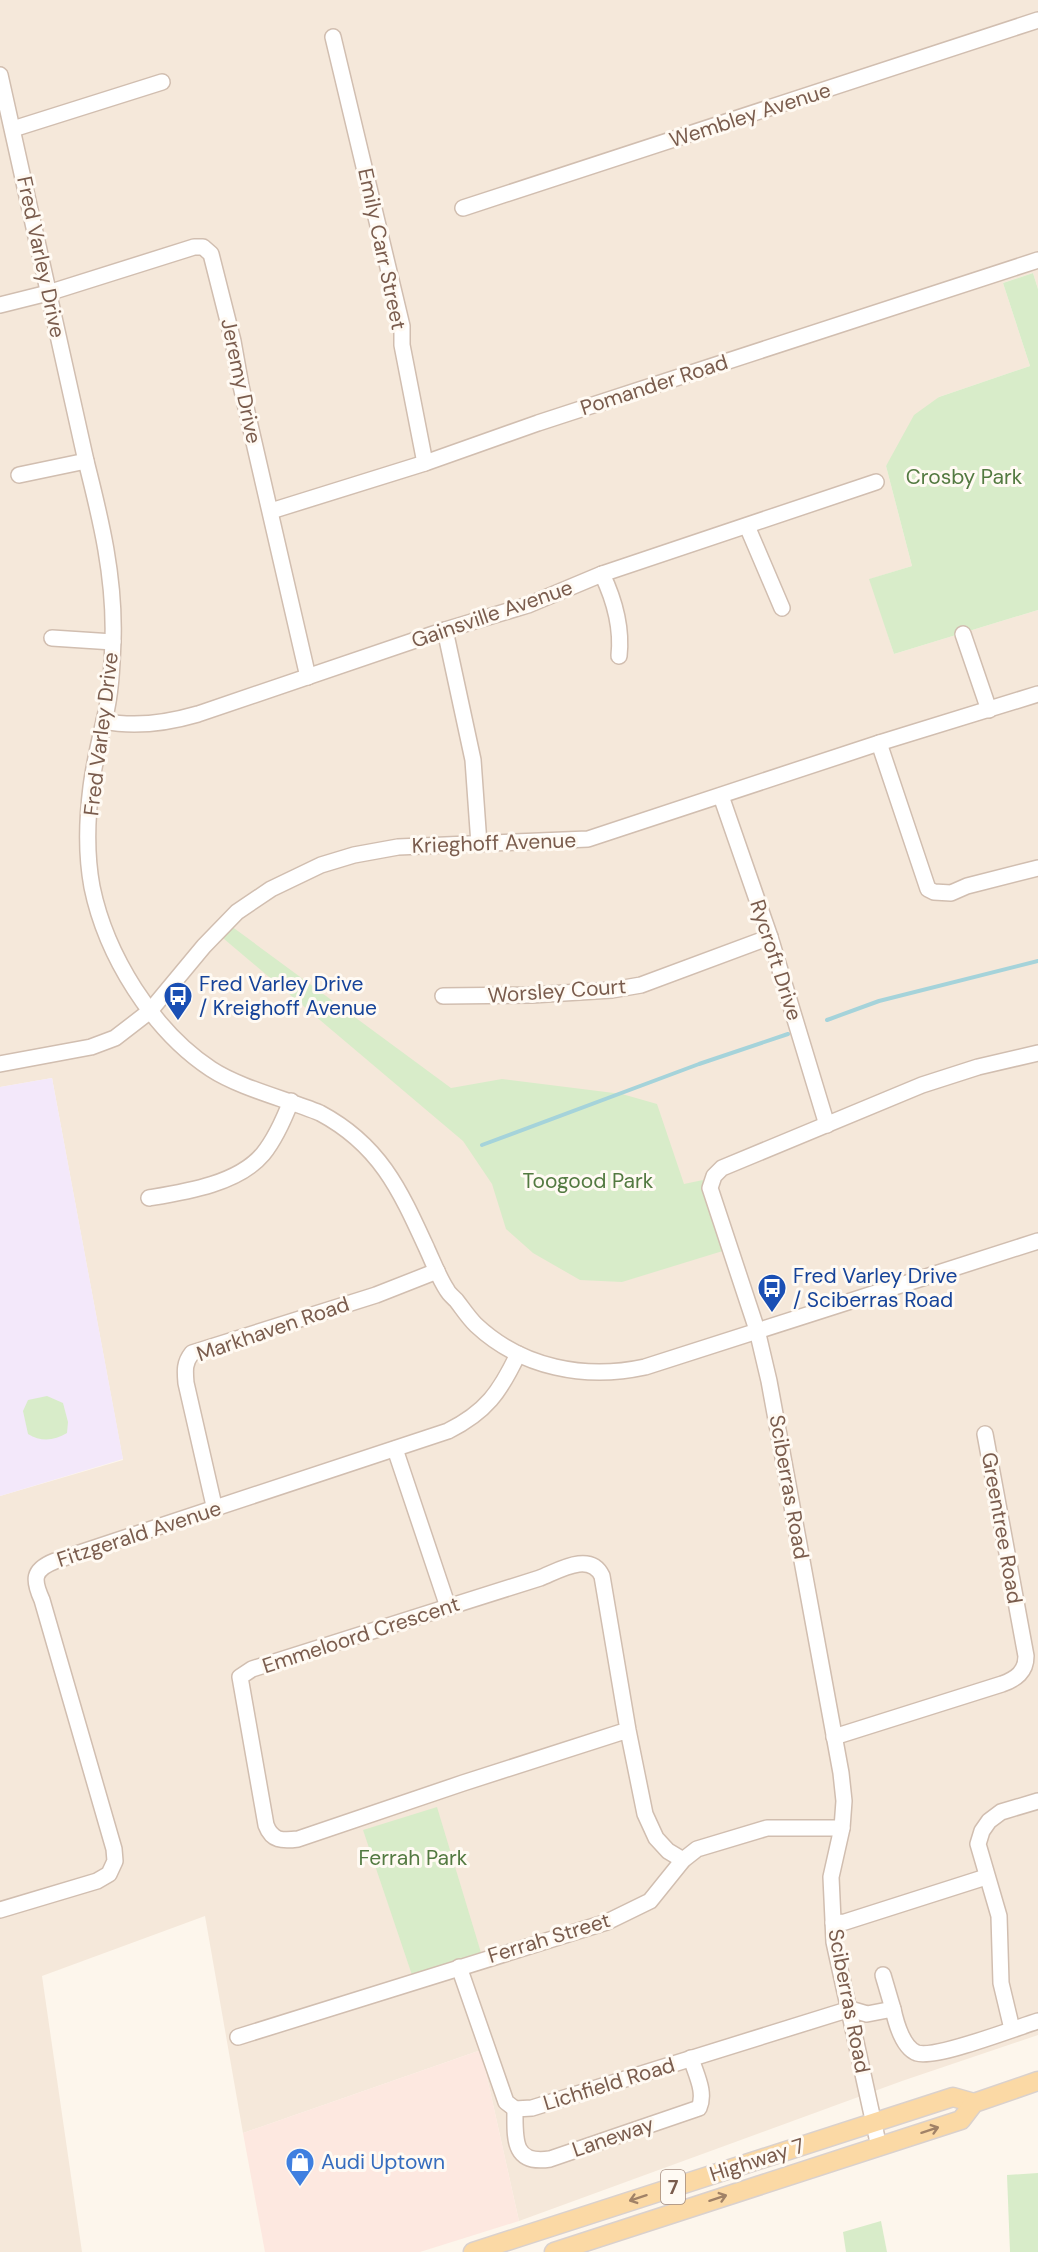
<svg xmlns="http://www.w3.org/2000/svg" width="1038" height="2252" viewBox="0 0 1038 2252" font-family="'DM Sans',sans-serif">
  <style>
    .residential { fill: #f5e8da }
    .commercial { fill: #fde8e0 }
    .education { fill: #f3e8fa }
    .green { fill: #d8ecc9 }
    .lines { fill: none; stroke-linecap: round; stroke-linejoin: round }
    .stream { stroke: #a5d3da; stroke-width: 4 }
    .minor-casing { stroke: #d1beb0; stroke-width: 18 }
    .major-casing { stroke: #dad1cd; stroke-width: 21 }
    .minor { stroke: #fff; stroke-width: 15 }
    .major { stroke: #fbd9a5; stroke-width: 18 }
    .oneway { stroke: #a18267 }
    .labels { text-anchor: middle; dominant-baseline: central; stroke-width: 6; stroke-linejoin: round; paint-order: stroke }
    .shield { fill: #fffaf3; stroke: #a28b7f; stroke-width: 1.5 }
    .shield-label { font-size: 20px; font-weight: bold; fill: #7a5c4d }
    .street-label { font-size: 21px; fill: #7a5c4d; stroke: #fffaf3 }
    .park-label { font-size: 21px; fill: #537a41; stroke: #fffaf3 }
    .transit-label { font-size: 21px; fill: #164399; stroke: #fffaf3; text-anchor: start }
    .shop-label { font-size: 21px; fill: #366cbe; stroke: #fffaf3; text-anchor: start }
  </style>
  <rect width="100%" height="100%" fill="#fdf6ec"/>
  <polygon class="residential" points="0,0 1038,0 1038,289 1033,273 1003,283 1030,366 939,397 886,466 912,566 870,579 894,654 1038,610 1038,2035 902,2081 519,2221 481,2050 243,2133 205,1916 42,1976 82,2252 0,2252 0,1496 123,1460 52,1078 0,1087"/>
  <polygon class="commercial" points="481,2050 519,2221 420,2252 265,2252 243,2133"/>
  <polygon class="education" points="52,1078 123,1459 0,1496 0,1087"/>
  <g class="green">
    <polygon points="1033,273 1038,289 1038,610 894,654 869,579 912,566 886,466 914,415 939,397 1030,366 1003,283"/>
    <polygon points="227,923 451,1088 502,1079 622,1094 657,1104 684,1184 703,1180 726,1250 622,1282 580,1280 533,1253 506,1229 492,1184 463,1141 217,933"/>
    <path d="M47,1396L63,1403L68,1422L67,1433C54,1441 41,1442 28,1434L23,1411L28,1400Z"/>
    <polygon points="437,1807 482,1956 413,1978 363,1830"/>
    <polygon points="1038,2173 1038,2252 1010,2252 1007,2175"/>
    <polygon points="881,2221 887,2252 846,2252 843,2232"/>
  </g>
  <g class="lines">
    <g class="stream">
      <polyline points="827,1020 879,1001 1038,961"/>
      <polyline points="482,1145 699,1064 788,1034"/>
    </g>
    <g class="minor-casing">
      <g id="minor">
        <polyline points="333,37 402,326 402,345 425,463"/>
        <path d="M0,75L86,461C101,520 115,578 113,640C112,666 111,694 104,721C99,743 94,764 91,787C87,819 86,855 92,887C106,955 152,1030 211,1069C240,1088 286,1099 320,1113C380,1145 400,1190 427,1249C433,1262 439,1278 447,1290C449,1294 453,1297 456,1300C463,1309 468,1317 476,1325C522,1368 585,1380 645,1367L1038,1241"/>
        <polyline points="13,129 162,82"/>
        <polyline points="463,208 1038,20"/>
        <polyline points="0,305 48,293 194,247 203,247 211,254 233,341 241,386 308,677"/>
        <polyline points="19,475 86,461"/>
        <polyline points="271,511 425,463 538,423 1038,260"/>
        <polyline points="747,526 782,608"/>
        <path d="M602,574C614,599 622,629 619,656"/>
        <polyline points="445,630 473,760 479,844"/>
        <polyline points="963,634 989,710"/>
        <polyline points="52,638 113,642"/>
        <path d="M104,721C136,728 167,723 198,714L445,630L528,605L602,574L876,482"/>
        <polyline points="879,743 928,889 934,892 951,893 967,886 1038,868"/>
        <polyline points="721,796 770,937 827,1125"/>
        <polyline points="443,996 532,995 612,990 641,985 770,937"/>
        <polyline points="0,1064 91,1047 115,1038 150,1011 204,946 237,912 271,889 321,865 354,855 398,847 588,839 879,743 1038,694"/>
        <path d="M149,1198C185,1192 238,1184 263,1154C276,1138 284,1119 291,1101"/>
        <polyline points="395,1449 448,1607"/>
        <path d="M215,1510L186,1383C185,1371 184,1363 192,1353L376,1295L437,1271"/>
        <path d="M628,1730L463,1783L298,1839C282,1841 272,1841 266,1825L240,1677L252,1669L540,1578C558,1571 590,1551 602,1576L628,1730L645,1814L656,1838L668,1851L683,1860"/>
        <path d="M834,1737L1002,1684C1016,1679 1026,1672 1026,1656L985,1434"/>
        <path d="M0,1910L97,1881L109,1874L115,1861L114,1849L42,1600C33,1580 32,1570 55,1561L448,1431C486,1412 500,1392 518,1354"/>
        <polyline points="833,1923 845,1922 986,1877"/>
        <path d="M459,1967L506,2102L515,2109L532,2108L850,2009L867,2014L893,2009C896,2023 903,2048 917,2053C936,2059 1015,2028 1038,2021"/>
        <polyline points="883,1975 893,2009"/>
        <polyline points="1012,2029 1001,1983 999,1916 978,1844 982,1831 989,1821 1001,1812 1038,1801"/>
        <polyline points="238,2037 607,1922 650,1901 683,1860 697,1849 767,1828 842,1828"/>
        <path d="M515,2109C515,2138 512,2165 550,2159L699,2108C706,2092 696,2075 691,2058"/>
        <polyline points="879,2147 834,1942 831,1877 842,1828 844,1801 841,1773 769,1381 757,1330 710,1188 714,1176 722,1168 922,1085 978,1067 1038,1053"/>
      </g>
    </g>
    <g class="major-casing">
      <g id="major">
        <polyline points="473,2252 953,2097 974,2103"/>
        <polyline points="554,2252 961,2120 974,2103 1038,2081"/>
      </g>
    </g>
    <use href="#minor" class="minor"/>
    <use href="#major" class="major"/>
  </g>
  <defs><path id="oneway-shaft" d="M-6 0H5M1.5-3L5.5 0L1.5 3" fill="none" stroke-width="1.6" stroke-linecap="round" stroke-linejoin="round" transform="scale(1.5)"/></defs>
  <g class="oneway">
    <use href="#oneway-shaft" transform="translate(930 2130) rotate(-18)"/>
    <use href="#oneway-shaft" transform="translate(638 2198) rotate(162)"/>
    <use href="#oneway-shaft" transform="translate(718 2198) rotate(-18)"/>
  </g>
  <defs>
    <g id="bus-pin" transform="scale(1.5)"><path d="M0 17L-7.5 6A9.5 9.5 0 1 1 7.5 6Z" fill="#1a4fb4" stroke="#fffaf3"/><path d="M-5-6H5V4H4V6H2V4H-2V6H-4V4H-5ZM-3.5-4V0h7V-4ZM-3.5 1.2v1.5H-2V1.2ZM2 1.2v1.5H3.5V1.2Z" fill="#fff"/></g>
    <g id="shop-pin" transform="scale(1.5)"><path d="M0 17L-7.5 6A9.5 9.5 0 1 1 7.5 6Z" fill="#3f7fe0" stroke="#fffaf3"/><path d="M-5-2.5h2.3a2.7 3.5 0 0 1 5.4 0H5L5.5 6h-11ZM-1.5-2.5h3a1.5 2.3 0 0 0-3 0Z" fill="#fff"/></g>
  </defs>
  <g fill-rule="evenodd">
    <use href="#bus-pin" x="178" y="996"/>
    <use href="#bus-pin" x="772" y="1288"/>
    <use href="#shop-pin" x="300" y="2162"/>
  </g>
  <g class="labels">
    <rect class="shield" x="661" y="2170" width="24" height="34" rx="4.5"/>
    <g class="shield-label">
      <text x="673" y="2187">7</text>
    </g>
    <g class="street-label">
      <text transform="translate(750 115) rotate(-18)">Wembley Avenue</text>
      <text transform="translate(382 249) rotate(78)">Emily Carr Street</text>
      <text transform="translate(41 257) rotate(78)">Fred Varley Drive</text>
      <text transform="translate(241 381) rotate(78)">Jeremy Drive</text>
      <text transform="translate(654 385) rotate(-18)">Pomander Road</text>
      <text transform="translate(492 614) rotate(-19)">Gainsville Avenue</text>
      <text transform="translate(101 734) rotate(-83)">Fred Varley Drive</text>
      <text transform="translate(494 843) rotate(-2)">Krieghoff Avenue</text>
      <text transform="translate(776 960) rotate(72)">Rycroft Drive</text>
      <text transform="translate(557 991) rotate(-4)">Worsley Court</text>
      <text transform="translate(273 1329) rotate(-19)">Markhaven Road</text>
      <text transform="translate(789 1487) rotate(80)">Sciberras Road</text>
      <text transform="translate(1002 1528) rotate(80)">Greentree Road</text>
      <text transform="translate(139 1534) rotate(-18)">Fitzgerald Avenue</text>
      <text transform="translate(361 1635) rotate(-18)">Emmeloord Crescent</text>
      <text transform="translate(549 1938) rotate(-17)">Ferrah Street</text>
      <text transform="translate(849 2001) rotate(79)">Sciberras Road</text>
      <text transform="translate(609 2084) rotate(-17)">Lichfield Road</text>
      <text transform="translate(613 2137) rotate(-19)">Laneway</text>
      <text transform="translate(757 2160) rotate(-18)">Highway 7</text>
    </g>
    <g class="park-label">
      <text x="964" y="477">Crosby Park</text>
      <text x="588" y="1181">Toogood Park</text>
      <text x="413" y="1858">Ferrah Park</text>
    </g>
    <g class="transit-label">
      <text x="199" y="984">Fred Varley Drive<tspan x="199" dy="24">/ Kreighoff Avenue</tspan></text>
      <text x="793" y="1276">Fred Varley Drive<tspan x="793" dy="24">/ Sciberras Road</tspan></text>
    </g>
    <g class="shop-label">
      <text x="321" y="2162">Audi Uptown</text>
    </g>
  </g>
</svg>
